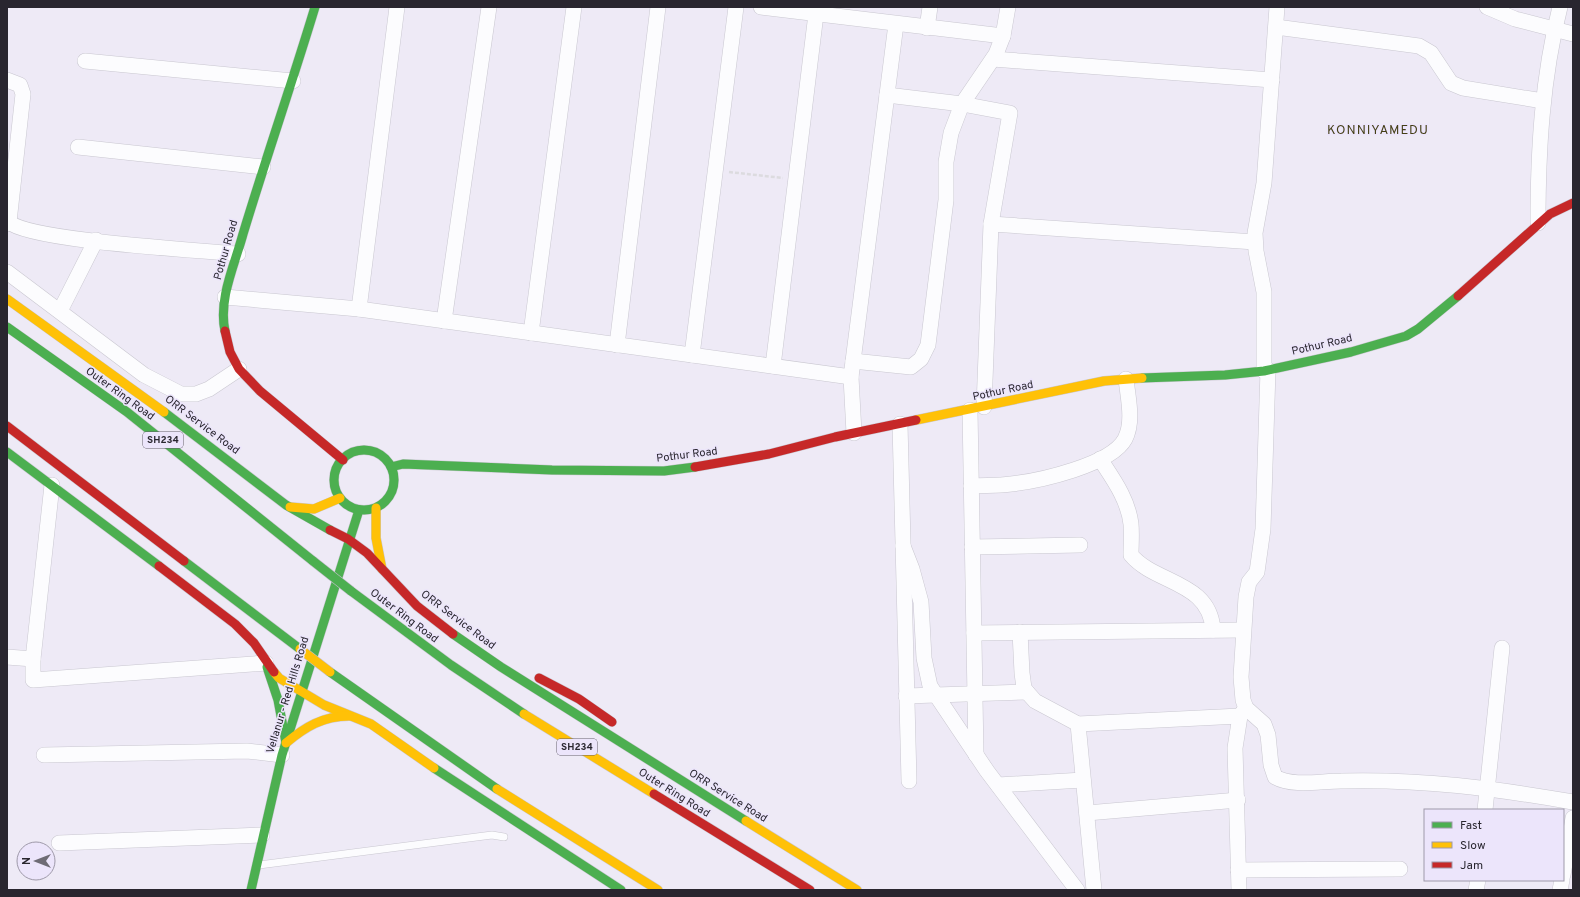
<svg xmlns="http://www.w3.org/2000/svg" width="1580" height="897" viewBox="0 0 1580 897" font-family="Overpass,sans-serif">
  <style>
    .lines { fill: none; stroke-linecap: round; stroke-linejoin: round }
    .lane-casing { stroke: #c9c7d0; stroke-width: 8 }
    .street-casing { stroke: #c9c7d0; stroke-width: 16 }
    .fast-casing { stroke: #c9c7d0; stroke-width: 10 }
    .slow-casing { stroke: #c9c7d0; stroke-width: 10 }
    .jam-casing { stroke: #c9c7d0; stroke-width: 10 }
    .path { stroke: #dcdbdf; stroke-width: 2.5; stroke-dasharray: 4 2; stroke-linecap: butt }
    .lane { stroke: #fcfcfe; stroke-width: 7 }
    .street { stroke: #fcfcfe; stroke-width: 15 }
    .fast { stroke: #4caf50; stroke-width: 9 }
    .slow { stroke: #ffc107; stroke-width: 9 }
    .jam { stroke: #c62828; stroke-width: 9 }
    .fast-bridge-casing { stroke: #c3becb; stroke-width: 10; stroke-linecap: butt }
    .slow-bridge-casing { stroke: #c3becb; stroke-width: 10; stroke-linecap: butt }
    .fast-bridge { stroke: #4caf50; stroke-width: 9 }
    .slow-bridge { stroke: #ffc107; stroke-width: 9 }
    .labels { text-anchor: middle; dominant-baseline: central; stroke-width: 3; stroke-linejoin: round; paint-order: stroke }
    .shield { fill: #ece5fb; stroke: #645f6c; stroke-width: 1 }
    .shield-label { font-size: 10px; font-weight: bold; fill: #29262f }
    .street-label { font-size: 11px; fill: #29262f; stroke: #ece5fb }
    .quarter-label { font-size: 13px; letter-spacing: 1px; fill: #443f16; stroke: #ece5fb }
  </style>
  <rect width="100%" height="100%" fill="#eeeaf6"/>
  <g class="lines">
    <g class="lane-casing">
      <polyline id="lane" points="259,865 492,835 504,837"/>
    </g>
    <g class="street-casing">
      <g id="street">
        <polyline points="761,7 1003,36"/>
        <polyline points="1487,7 1515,19 1573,34"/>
        <polyline points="1276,27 1419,46 1431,53 1451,83 1463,88 1543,101"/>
        <polyline points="927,28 930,7"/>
        <polyline points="993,59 1272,80"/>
        <polyline points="85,61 293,81"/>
        <polyline points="7,80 20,85 23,94 9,222 7,224"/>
        <polyline points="887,95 962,104 1010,113 991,224 984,407"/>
        <polyline points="78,147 263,167"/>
        <path d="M9,222C30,241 199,250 238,254"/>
        <path d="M1538,223C1538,151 1542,78 1560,7"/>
        <polyline points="991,224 1255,242"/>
        <polyline points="7,272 144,375 181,394 196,394 209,389 239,369"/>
        <polyline points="225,297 359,309 851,377"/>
        <polyline points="359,309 397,7"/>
        <polyline points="60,311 96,240"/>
        <polyline points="444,321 489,7"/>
        <polyline points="531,333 574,7"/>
        <polyline points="617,345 658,7"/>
        <polyline points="692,355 736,7"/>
        <polyline points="853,361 911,367 921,359 928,345 946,200 946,162 951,133 962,104 996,54 1003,36 1008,7"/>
        <polyline points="773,366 816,14"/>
        <path d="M1268,370L1263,529L1257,572L1249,582L1246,597L1241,677L1243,700L1246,708L1264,724L1268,735L1271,765L1275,777C1293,787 1320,781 1341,781C1422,779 1493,788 1573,802"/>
        <polyline points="1264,371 1264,292 1256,251 1255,233 1264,183 1277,7"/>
        <polyline points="970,410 976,755"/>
        <polyline points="900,424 909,781"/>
        <polyline points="854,433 851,377 896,24"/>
        <path d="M1100,459C1113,479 1128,499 1131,524C1132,534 1131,545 1131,555C1155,584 1210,581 1213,630"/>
        <polyline points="52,485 33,659 33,680 266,663"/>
        <path d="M971,486C984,485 998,486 1011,484C1039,481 1111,465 1125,439C1134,422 1128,398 1126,379"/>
        <polyline points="903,546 912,569 921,602 924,658 930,686 987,771 1077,890"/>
        <polyline points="972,547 1080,545"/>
        <polyline points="1020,632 1022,673 1024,688 1027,692 1035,701 1078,724 1240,716"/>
        <polyline points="974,633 1243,630"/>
        <polyline points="7,657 33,659"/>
        <polyline points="906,696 1027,692"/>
        <polyline points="1078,724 1094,890"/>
        <polyline points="44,755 247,751 282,755"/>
        <polyline points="998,785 1083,780"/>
        <polyline points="1485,810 1502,648"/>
        <polyline points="1087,813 1238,800"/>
        <polyline points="59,843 262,835"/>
        <polyline points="1238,870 1400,869"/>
        <polyline points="1563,875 1573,818"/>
        <polyline points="1239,890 1235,748 1240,716 1245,709"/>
        <polyline points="1476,890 1478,880"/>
        <polyline points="1560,890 1562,880"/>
      </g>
    </g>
    <g class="fast-casing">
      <g id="fast">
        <polyline points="7,327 127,412 313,561"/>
        <path d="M225,331C218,299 235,264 243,234C266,158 292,83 315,7"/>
        <polyline points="1142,378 1225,375 1264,371 1351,352 1406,336 1418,329 1458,296"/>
        <polyline points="164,412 286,505 330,530"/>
        <circle cx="364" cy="480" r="30"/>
        <polyline points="7,452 159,566"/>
        <polyline points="391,467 403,464 552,470 664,471 695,467"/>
        <polyline points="184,561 300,649"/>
        <polyline points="351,591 451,665 524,714"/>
        <polyline points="453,634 501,667 746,821"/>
        <polyline points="267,667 278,700 286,743"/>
        <polyline points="330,672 497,789"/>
        <polyline points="434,768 621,890"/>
        <polyline points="251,890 282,755 359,510"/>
      </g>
    </g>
    <g class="slow-casing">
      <g id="slow">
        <polyline points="7,299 164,412"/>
        <polyline points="916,420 1104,381 1142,378"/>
        <polyline points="290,507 314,509 340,498"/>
        <polyline points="376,508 376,538 382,569"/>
        <polyline points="274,672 279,678 324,705 371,724 434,768"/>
        <polyline points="524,714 654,794"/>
        <path d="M286,743C305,727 323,716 349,716"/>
        <polyline points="497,789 658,890"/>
        <polyline points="746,821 857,890"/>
      </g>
    </g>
    <g class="jam-casing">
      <g id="jam">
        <polyline points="1458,296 1550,214 1573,203"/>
        <polyline points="225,331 230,352 239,369 260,391 343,460"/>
        <polyline points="7,426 184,561"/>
        <polyline points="695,467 769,454 835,437 916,420"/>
        <polyline points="330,530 348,539 367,553 417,606 453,634"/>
        <polyline points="159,566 235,624 254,643 274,672"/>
        <polyline points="539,678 579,699 612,722"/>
        <polyline points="654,794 810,890"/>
      </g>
    </g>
    <polyline class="path" points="729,172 783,178"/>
    <use href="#lane" class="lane"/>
    <use href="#street" class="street"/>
    <use href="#fast" class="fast"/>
    <use href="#slow" class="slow"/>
    <use href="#jam" class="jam"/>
    <g class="fast-bridge-casing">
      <polyline id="fast-bridge" points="313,561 351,591"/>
    </g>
    <g class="slow-bridge-casing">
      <polyline id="slow-bridge" points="300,649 330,672"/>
    </g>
    <use href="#fast-bridge" class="fast-bridge"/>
    <use href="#slow-bridge" class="slow-bridge"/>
  </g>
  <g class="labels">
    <g class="shield">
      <rect x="143" y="432" width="40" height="16" rx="3"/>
      <rect x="557" y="739" width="40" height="16" rx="3"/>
    </g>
    <g class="shield-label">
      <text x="163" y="440">SH234</text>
      <text x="577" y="747">SH234</text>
    </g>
    <g class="street-label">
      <text transform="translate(226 250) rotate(-74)">Pothur Road</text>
      <text transform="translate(1322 345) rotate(-13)">Pothur Road</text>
      <text transform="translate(1003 391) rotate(-12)">Pothur Road</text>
      <text transform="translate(120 394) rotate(36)">Outer Ring Road</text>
      <text transform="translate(202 425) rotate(37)">ORR Service Road</text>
      <text transform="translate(687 455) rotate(-7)">Pothur Road</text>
      <text transform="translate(404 616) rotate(37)">Outer Ring Road</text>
      <text transform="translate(458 620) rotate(37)">ORR Service Road</text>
      <text transform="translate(288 695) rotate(-73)">Vellanur - Red Hills Road</text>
      <text transform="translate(674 793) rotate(32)">Outer Ring Road</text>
      <text transform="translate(728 796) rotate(32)">ORR Service Road</text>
    </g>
    <g class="quarter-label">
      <text x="1378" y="131">KONNIYAMEDU</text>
    </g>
  </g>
  <rect width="1580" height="897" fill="none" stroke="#29262f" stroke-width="16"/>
  <rect x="1424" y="809" width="140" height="72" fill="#ece5fb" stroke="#9e99a9"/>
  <rect x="1432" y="822" width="20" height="6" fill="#4caf50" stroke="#9e99a9"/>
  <text x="1460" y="829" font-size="12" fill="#29262f">Fast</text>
  <rect x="1432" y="842" width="20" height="6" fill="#ffc107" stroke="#9e99a9"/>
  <text x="1460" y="849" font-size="12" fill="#29262f">Slow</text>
  <rect x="1432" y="862" width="20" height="6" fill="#c62828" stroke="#9e99a9"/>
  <text x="1460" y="869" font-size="12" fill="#29262f">Jam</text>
  <g transform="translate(36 861) rotate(270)"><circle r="19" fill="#ece5fb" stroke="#9e99a9"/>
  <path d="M0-3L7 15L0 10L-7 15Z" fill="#6e6b75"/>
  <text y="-6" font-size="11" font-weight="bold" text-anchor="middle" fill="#29262f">N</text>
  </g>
</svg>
